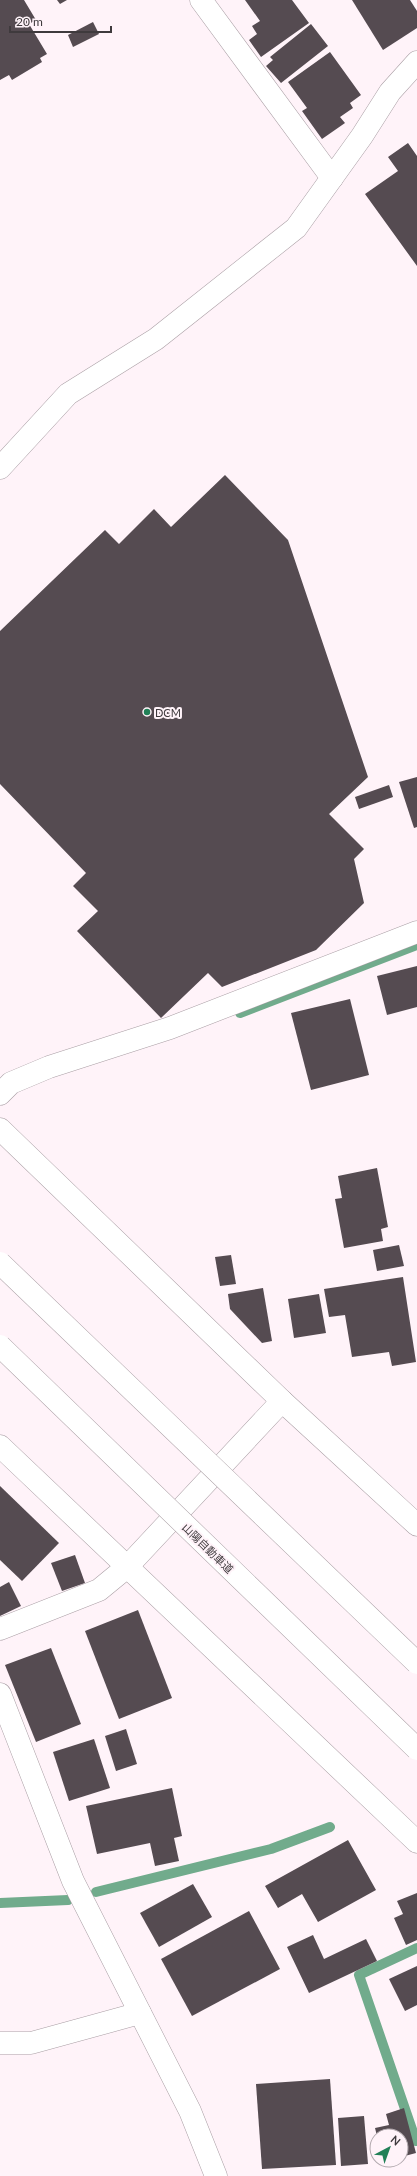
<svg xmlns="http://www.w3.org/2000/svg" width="417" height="2176" viewBox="0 0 417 2176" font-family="Lato,'Noto Sans JP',sans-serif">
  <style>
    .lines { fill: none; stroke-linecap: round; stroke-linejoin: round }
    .stream { stroke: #71ab8c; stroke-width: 10 }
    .building { fill: #554b51 }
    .minor-casing { stroke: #aa9fa5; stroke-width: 23 }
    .tertiary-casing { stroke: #aa9fa5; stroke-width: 23 }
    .minor { stroke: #fff; stroke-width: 22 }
    .tertiary { stroke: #fff; stroke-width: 22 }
    .motorway-bridge-casing { stroke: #aa9fa5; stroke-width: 23; stroke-linecap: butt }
    .motorway-bridge { stroke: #fff; stroke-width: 22 }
    .poi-dot { fill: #228057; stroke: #fff3f9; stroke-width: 1.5 }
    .labels { text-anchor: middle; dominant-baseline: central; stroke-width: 4; stroke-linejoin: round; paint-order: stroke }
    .poi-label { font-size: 11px; fill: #3f3a3d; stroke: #fff3f9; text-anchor: start }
    .street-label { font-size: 11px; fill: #3f3a3d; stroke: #fff3f9 }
  </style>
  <rect width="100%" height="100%" fill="#fff3f9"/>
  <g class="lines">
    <g class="stream">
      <polyline points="240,1013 417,945"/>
      <polyline points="96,1892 271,1849 330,1827"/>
      <polyline points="0,1903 68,1900"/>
      <polyline points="416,2141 359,1975 417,1948"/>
    </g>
  </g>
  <g class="building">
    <polygon points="0,0 24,0 36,20 29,24 47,54 40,58 42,62 12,80 9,75 0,80"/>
    <polygon points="57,0 67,0 60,4"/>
    <polygon points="245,0 292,0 309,23 261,57 249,40 257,34 252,26 260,21"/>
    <polygon points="352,0 410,0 417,11 417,28 383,50"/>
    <polygon points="93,22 99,34 73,47 68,35"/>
    <polygon points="311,24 328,46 281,83 266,66 273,60 270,57"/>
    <polygon points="330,52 361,95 350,103 353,108 340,117 345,123 322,139 302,111 307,108 288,82"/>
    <polygon points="408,143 417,156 417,266 365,194 398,171 388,157"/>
    <polygon points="225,475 288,540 368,777 329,814 364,849 354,859 364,903 316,950 222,987 208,973 161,1018 77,931 98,911 73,886 86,873 0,784 0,631 105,530 119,544 154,509 171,527"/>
    <polygon points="417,777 417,827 414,828 399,782"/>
    <polygon points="389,785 393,797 359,809 355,797"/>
    <polygon points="417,966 417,1007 387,1015 377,976"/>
    <polygon points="350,999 369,1075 311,1090 291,1013"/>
    <polygon points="377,1168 388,1227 381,1229 383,1241 344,1248 335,1199 342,1198 338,1176"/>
    <polygon points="399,1245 404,1266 377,1271 373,1250"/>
    <polygon points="231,1255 236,1284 220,1286 215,1257"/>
    <polygon points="403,1277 416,1362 392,1366 389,1352 352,1357 345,1315 329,1317 324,1289"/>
    <polygon points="263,1288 272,1341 262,1343 230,1309 228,1294"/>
    <polygon points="319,1294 326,1333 294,1338 288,1299"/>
    <polygon points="0,1486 59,1543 22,1581 0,1560"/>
    <polygon points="75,1555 85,1583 62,1591 51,1563"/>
    <polygon points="9,1582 21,1606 0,1616 0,1587"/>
    <polygon points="138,1610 172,1698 119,1719 85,1631"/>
    <polygon points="51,1648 81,1724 36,1742 5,1665"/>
    <polygon points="126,1729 137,1764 116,1771 105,1736"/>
    <polygon points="94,1739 110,1788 69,1801 53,1752"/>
    <polygon points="172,1788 182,1836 174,1838 179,1861 155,1866 150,1843 97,1854 86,1806"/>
    <polygon points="348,1840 376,1890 318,1922 302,1894 278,1908 265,1886"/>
    <polygon points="193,1884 212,1917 159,1947 140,1913"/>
    <polygon points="417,1893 417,1940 406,1945 394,1918 403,1914 397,1901"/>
    <polygon points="249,1911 280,1969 192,2016 161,1959"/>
    <polygon points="313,1935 324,1959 366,1939 377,1961 309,1993 287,1947"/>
    <polygon points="417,1966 417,2005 405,2011 389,1979"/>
    <polygon points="330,2079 336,2165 262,2169 256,2084"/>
    <polygon points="404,2108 416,2153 401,2157 401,2136 377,2136 375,2128 389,2125 386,2114"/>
    <polygon points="364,2116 368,2164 341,2166 338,2118"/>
  </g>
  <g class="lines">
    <g class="minor-casing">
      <g id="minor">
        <polyline points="201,0 332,178"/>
        <polyline points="0,468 68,394 156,339 296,228 362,136 390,92 417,62"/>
        <polyline points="0,1094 11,1083 49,1067 170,1028 417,932"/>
        <polyline points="0,1446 417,1842"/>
        <polyline points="0,1629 99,1590 127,1567 282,1401"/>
        <polyline points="0,1694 73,1881 190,2111 216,2176"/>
        <polyline points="0,2043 31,2043 140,2013"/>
      </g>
    </g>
    <g class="tertiary-casing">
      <polyline id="tertiary" points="0,1129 282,1401 417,1525"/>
    </g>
    <use href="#minor" class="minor"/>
    <use href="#tertiary" class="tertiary"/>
    <g class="motorway-bridge-casing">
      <g id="motorway-bridge">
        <polyline points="0,1263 417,1663"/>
        <polyline points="0,1346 417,1749"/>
      </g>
    </g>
    <use href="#motorway-bridge" class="motorway-bridge"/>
  </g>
  <circle class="poi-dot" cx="147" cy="712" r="4"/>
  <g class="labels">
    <g class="poi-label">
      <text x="155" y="712">DCM</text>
    </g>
    <g class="street-label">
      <text transform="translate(208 1548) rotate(44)">山陽自動車道</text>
    </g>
  </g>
  <g transform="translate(389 2148) rotate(41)"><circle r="19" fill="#fff3f9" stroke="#b2a9ae"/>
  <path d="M0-3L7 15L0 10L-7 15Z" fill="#228057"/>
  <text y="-6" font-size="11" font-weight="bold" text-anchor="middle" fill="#3f3a3d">N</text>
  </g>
  <path d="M10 26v6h101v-6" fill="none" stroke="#3f3a3d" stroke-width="2"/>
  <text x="16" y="26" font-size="12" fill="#3f3a3d" stroke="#fff3f9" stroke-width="3" paint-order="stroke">20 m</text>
</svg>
